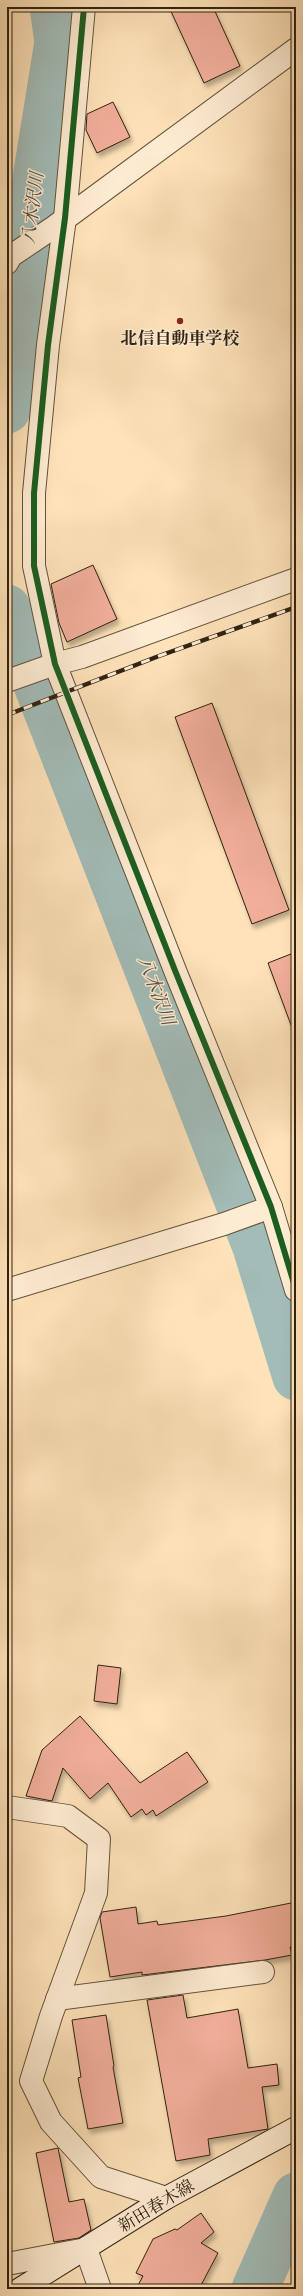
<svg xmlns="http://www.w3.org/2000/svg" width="303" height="2296" viewBox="0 0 303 2296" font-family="'IM FELL Double Pica','Noto Serif JP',serif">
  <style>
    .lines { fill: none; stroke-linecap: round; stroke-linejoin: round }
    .river { stroke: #a2bcb8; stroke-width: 47 }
    .building { fill: #f1ae9a; stroke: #302212; filter: url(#shadow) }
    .minor-casing { stroke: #64523c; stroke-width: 24 }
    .tertiary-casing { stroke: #64523c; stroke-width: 24 }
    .secondary-casing { stroke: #302212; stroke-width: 24 }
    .minor { stroke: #feecd2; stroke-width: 22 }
    .tertiary { stroke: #feecd2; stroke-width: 22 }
    .secondary { stroke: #feecd2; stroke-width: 22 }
    .rail-casing { stroke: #302212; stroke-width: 4.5 }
    .rail { stroke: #feecd2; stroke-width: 3; stroke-dasharray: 9; stroke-linecap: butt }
    .cycleway-casing { stroke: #feecd2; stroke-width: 8 }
    .cycleway { stroke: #1b5e20; stroke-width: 6 }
    .poi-dot { fill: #8f2418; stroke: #feecd2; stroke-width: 1.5 }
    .labels { text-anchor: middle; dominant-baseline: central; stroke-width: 3; stroke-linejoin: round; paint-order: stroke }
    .poi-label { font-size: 17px; font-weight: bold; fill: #302212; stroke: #feecd2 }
    .street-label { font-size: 17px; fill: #302212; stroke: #feecd2 }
    .water-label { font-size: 18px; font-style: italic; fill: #525044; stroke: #feecd2 }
  </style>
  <defs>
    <filter id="shadow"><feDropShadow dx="2.5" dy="4.5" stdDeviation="2" flood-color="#0004"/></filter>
  </defs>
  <rect width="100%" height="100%" fill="#fee2b9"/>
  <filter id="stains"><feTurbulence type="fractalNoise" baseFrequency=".005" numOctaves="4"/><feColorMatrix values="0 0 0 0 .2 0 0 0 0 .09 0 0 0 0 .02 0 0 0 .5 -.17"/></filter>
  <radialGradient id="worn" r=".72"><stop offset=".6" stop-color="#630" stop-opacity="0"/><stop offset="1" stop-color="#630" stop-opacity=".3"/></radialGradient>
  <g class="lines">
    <g class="river">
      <polyline points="7,410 37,172 58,42 53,7"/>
      <polyline points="7,608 256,1247 296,1377"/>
      <polyline points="255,2289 296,2196"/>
    </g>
  </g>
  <g class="building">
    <polygon points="169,7 213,7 240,66 204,83"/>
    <polygon points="113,102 130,137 97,153 86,130 87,114"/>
    <polygon points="93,565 117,619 67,642 59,623 51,584"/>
    <polygon points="212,703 289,910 252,924 175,717"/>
    <polygon points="296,952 296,1032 294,1033 268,963"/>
    <polygon points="98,1665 121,1668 117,1704 94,1701"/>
    <polygon points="80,1716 140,1783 187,1752 208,1782 156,1816 153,1810 146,1815 142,1809 131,1817 108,1783 90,1799 63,1768 52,1801 26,1796 42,1750"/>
    <polygon points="296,1902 296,1946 290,1947 292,1955 265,1960 142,1975 142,1972 110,1977 100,1918 102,1912 136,1907 138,1924 157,1921 158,1925 226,1916"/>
    <polygon points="183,1995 187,2018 238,2009 248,2068 277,2064 279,2085 262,2087 268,2129 208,2139 210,2155 176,2161 147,2000"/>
    <polygon points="106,2015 114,2066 113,2067 123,2123 88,2129 78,2078 81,2077 72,2020"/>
    <polygon points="58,2148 69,2202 84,2199 91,2230 79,2238 54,2242 36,2153"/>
    <polygon points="201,2213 214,2232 201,2243 218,2253 199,2289 136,2289 143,2276 136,2273 153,2239 175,2229 177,2230"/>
  </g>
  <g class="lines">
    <g class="minor-casing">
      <g id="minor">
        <polyline points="84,7 65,218 48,345 34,493 34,566 55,664 176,973 271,1207 296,1290"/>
        <polyline points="7,263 11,256 54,227 296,49"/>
        <polyline points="7,1290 224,1224 271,1207"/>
        <polyline points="7,1807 68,1816 99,1839 96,1893 51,2016 31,2081 51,2122 101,2177 166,2198"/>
        <polyline points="57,1999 263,1972"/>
        <polyline points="7,2264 86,2249 100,2289"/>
      </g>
    </g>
    <g class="tertiary-casing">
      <polyline id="tertiary" points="7,681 55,664 82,657 296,579"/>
    </g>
    <g class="secondary-casing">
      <polyline id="secondary" points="20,2289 166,2198 296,2128"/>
    </g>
    <use href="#minor" class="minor"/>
    <use href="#tertiary" class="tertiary"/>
    <use href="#secondary" class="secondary"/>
    <g class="rail-casing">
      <polyline id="rail" points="7,715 159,656 296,607"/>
    </g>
    <use href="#rail" class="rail"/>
    <g class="cycleway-casing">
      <polyline id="cycleway" points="84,7 65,218 48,345 34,493 34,566 55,664 176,973 271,1207 296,1290"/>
    </g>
    <use href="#cycleway" class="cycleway"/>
  </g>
  <circle class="poi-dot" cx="180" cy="321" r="4"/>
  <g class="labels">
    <g class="poi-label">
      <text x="180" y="338">北信自動車学校</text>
    </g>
    <g class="street-label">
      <text transform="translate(156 2206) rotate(-31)">新田春木線</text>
    </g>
    <g class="water-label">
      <text transform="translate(33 208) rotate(-83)">八木沢川</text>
      <text transform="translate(156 991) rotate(69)">八木沢川</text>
    </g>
  </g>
  <rect width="303" height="2296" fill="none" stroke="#fee2b9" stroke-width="24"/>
  <rect x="8" y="8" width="287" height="2280" fill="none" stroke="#302212" stroke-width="2"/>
  <rect x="12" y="12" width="279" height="2272" fill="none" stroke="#302212"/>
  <rect width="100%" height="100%" filter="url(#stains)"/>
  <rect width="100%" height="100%" fill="url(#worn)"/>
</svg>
